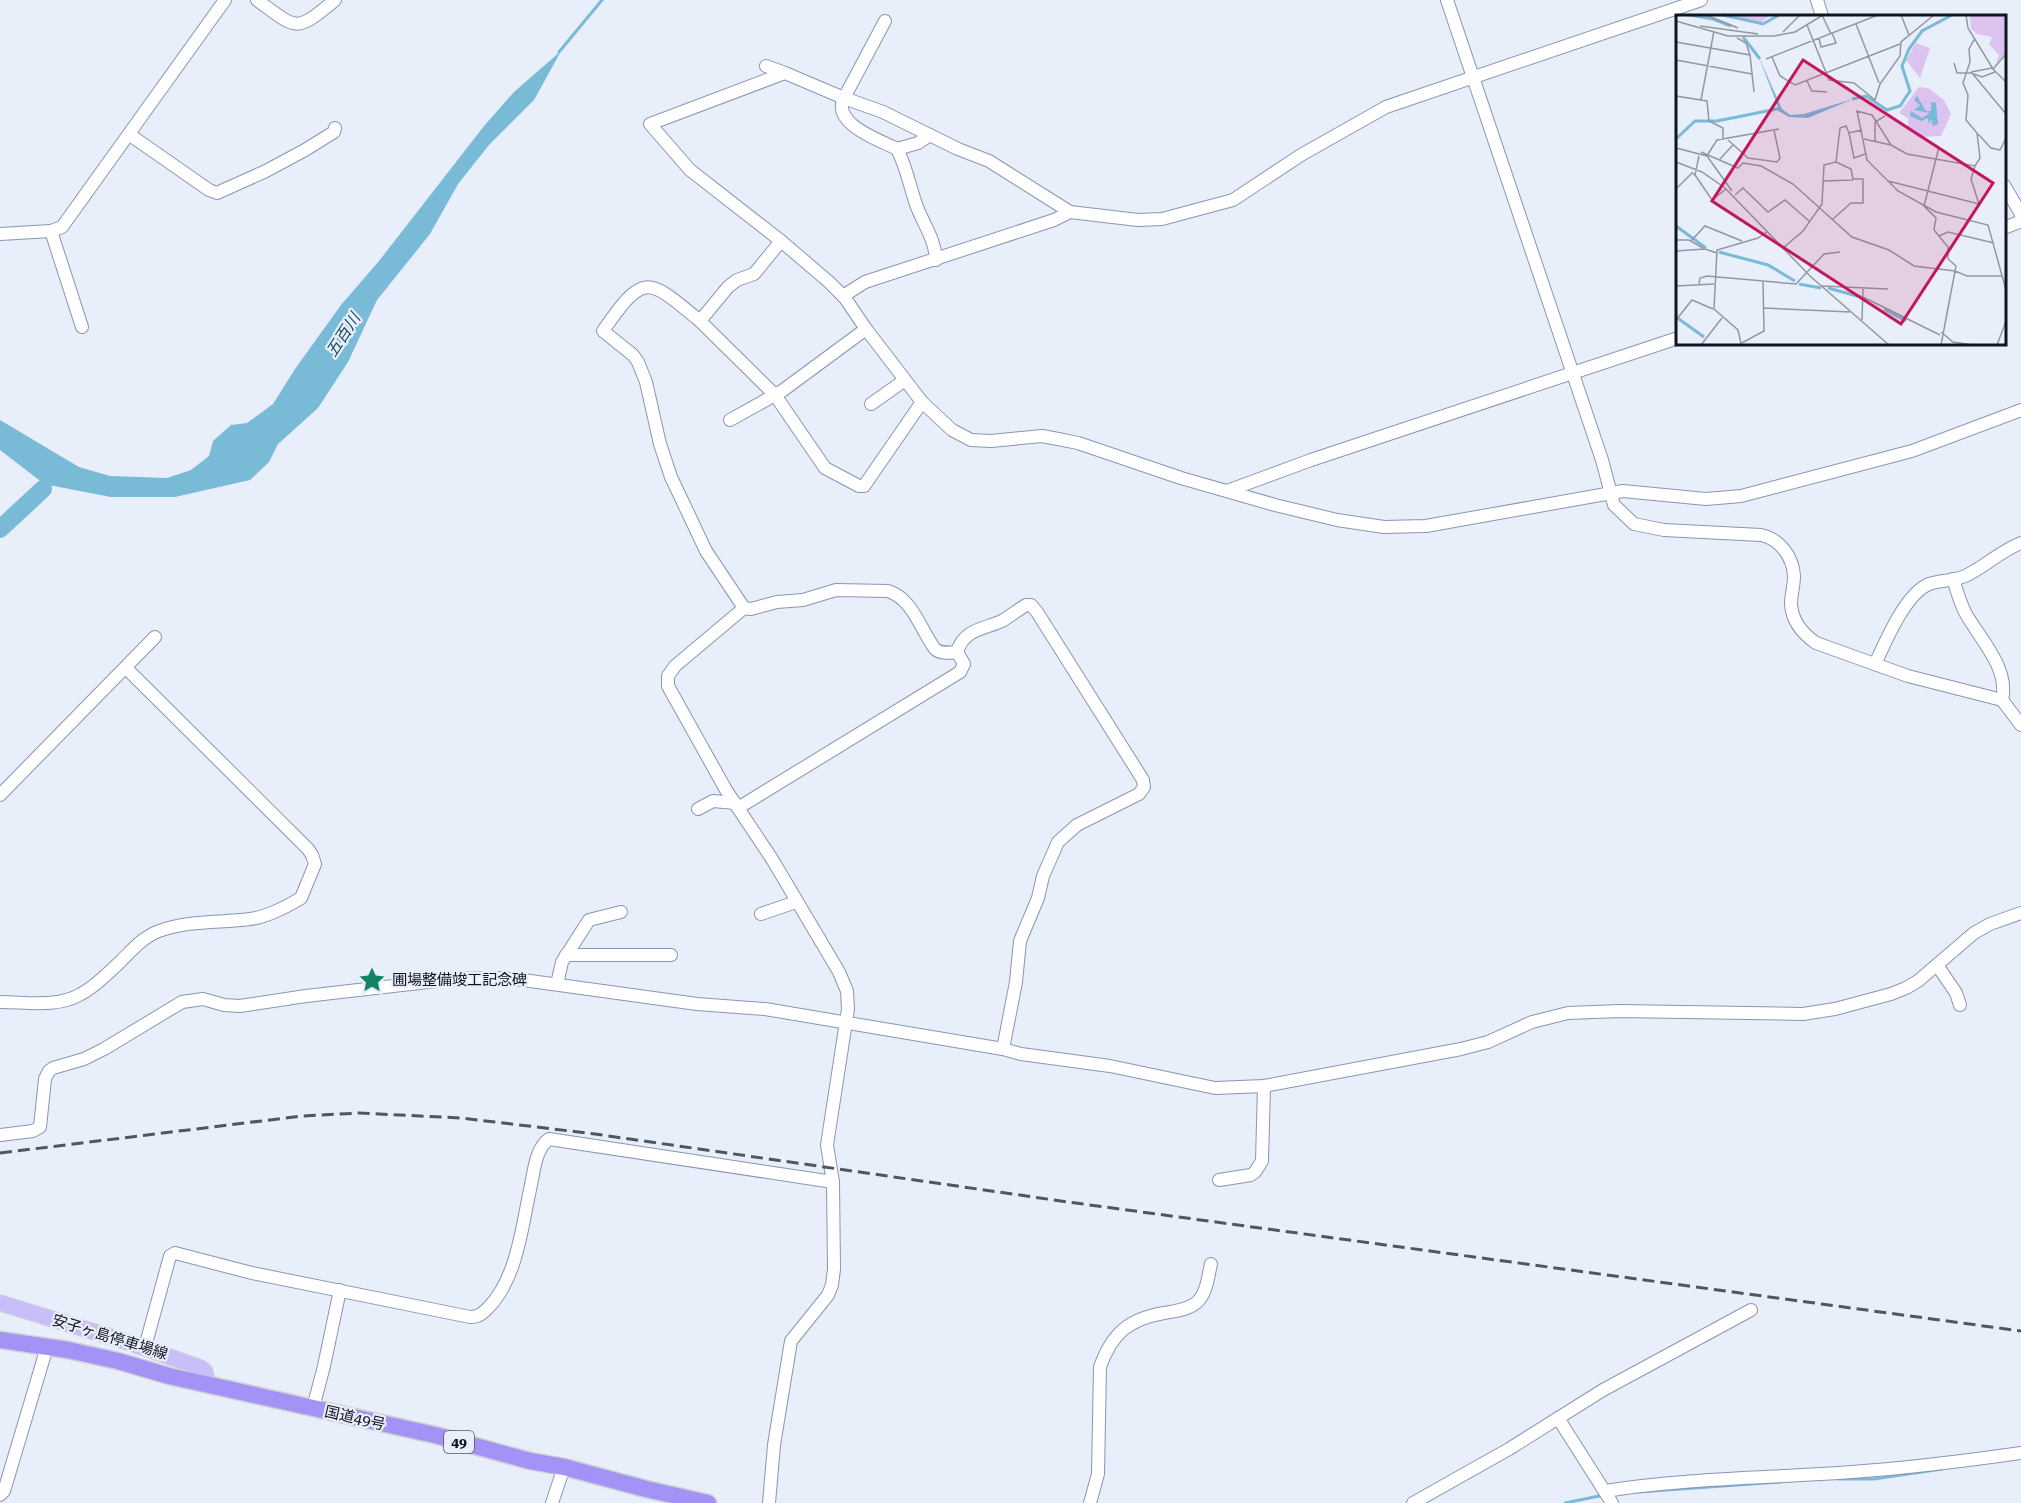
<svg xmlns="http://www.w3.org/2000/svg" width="2021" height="1503" viewBox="0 0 2021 1503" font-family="'Roboto Serif','Noto Sans JP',serif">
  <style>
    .water { fill: #79bad7 }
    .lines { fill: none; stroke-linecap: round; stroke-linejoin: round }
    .stream { stroke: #79bad7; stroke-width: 3 }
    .river { stroke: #79bad7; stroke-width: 18 }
    .minor-casing { stroke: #8a95b3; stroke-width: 14 }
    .major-casing { stroke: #cfd0d2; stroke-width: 17 }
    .highway-casing { stroke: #cfd0d2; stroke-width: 19 }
    .minor { stroke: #fff; stroke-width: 12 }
    .major { stroke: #c8befa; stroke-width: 15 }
    .highway { stroke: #a393f6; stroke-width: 16 }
    .rail { stroke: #515561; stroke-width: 3; stroke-dasharray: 12 6; stroke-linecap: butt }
    .labels { text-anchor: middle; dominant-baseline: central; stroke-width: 4.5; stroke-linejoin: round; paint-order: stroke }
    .shield { fill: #e9eefb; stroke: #515561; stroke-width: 1.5 }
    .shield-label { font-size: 14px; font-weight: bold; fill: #10141f }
    .poi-label { font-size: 15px; fill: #10141f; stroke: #e9eefb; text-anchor: start }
    .street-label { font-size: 15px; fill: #10141f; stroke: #e9eefb }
    .water-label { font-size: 16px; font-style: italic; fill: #174d61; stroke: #e9eefb }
    .inset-river { fill: none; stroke: #79bad7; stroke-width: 3 }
    .inset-road { fill: none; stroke: #9297a3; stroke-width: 1.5 }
    .view { fill: #c2185b; fill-opacity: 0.15; stroke: #c2185b; stroke-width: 3 }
    .inset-edge { fill: none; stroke: #10141f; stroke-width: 3 }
  </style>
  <rect width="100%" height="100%" fill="#e9eefb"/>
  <polygon class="water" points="561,51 534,100 489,145 458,184 430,234 377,300 348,362 318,408 278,444 269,462 250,480 175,497 111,497 49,485 26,507 24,505 43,483 0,450 0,420 79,467 110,476 167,478 191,470 209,456 213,441 231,425 247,423 273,404 295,369 341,305 379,261 484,126 514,92"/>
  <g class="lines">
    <g class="stream">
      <polyline points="559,52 602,0"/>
      <polyline points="1838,1479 1874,1479 1942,1469"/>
      <polyline points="1638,1492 1781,1482"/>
      <polyline points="1565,1503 1604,1495"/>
    </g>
    <polyline class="river" points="0,529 43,489"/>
    <g class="minor-casing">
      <g id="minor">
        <path d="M257,0C298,30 295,33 335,0"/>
        <path d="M1447,0L1602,460L1614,505L1634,524L1664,530L1761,535C1780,539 1793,557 1794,576C1794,586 1791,595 1791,604C1792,621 1803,634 1816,643L1908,676L2002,700L2021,725"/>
        <polyline points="1701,0 1386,107 1301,155 1233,200 1162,219 1138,220 1070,212 989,161 958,149 883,112 844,98 785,73 650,124 690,170 781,241 829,282 845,298 866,329 922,402 952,430 971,440 991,441 1042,436 1058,439 1078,443 1181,478 1275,505 1337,520 1384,527 1426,526 1623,491 1706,499 1741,496 1912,451 2021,410"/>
        <polyline points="1817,0 1822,16"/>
        <path d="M885,21L844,98C831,124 880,140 897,149C907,168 910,188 917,207C924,225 935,239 936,260"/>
        <polyline points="766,66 785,73"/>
        <polyline points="130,135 209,190 217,193 266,171 305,150 334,132 335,128"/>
        <polyline points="897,149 918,143 930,135"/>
        <polyline points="2004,185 2021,214"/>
        <polyline points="2004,228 2019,222 2021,219"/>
        <polyline points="51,231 82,327"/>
        <polyline points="0,234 51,231 62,227 225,0"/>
        <polyline points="843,296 865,282 1054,220 1070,212"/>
        <polyline points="700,321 775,395 825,468 859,486 864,486 922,402"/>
        <polyline points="871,404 905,380"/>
        <polyline points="730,420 782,391 866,329"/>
        <polyline points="1227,491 1311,460 1678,338"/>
        <path d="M1953,579C1957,591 1960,603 1966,614C1980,639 2010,669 2002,700"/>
        <path d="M744,608L751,609L777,602L803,600L836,590L888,591C913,599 920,629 935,649C941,654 949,653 957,652C964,629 984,629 1002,621C1010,616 1018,610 1026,605H1031L1037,612L1143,780L1144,787L1139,794L1077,825L1058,842L1043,876L1038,898L1020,941L1016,982L1003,1049"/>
        <path d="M1875,664C1886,641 1905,594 1929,584C1941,580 1954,581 1965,576C1985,567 2000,551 2021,543"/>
        <polyline points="0,795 155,637"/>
        <polyline points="738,808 960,672 964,664 957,652"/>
        <polyline points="698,809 713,801 735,803"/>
        <polyline points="761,914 796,902"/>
        <polyline points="566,955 671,955"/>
        <polyline points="1937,965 1956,993 1960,1005"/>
        <polyline points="557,984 562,962 589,920 621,912"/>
        <path d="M0,1002C27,1002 57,1008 81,994C96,986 108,973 120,962C132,950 143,937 159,931C190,920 219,923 250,919C267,917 286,907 301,898L315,864L312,855L308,849L126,668"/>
        <polyline points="0,1135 33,1131 40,1127 45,1079 49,1071 53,1068 84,1059 104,1049 182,1002 203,999 224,1005 240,1006 306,996 454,979 497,978 523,980 697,1004 765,1009 1003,1049 1021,1054 1110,1066 1215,1088 1264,1086 1461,1049 1488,1042 1532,1022 1568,1013 1620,1011 1803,1014 1835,1009 1891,994 1906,988 1918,981 1974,933 1990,924 2021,913"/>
        <polyline points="1219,1180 1251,1175 1255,1172 1262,1161 1264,1086"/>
        <path d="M145,1347L170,1256L175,1253L252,1273L470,1317C479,1317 483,1313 489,1307C518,1276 522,1225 531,1185C534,1170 536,1148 549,1139L833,1182"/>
        <polyline points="313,1408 324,1366 340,1290"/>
        <polyline points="1558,1418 1612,1503"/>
        <path d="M1605,1491C1687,1478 1770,1478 1852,1472C1909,1468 1965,1461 2021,1453"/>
        <polyline points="0,1495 4,1491 47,1347"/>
        <polyline points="552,1503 564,1467"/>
        <path d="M769,1503L774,1445L791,1341L828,1295L832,1285L834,1269L833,1182L827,1145L848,1009L847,991L839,972L772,859L726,790L668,686V676L675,666L744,608L706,551L671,477L660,444L646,382L638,362L633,355L603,331C644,272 647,277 700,321L728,287L737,280L754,274L781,241"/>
        <path d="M1090,1503L1098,1474L1100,1367C1112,1333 1129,1319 1164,1313C1175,1311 1187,1310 1196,1303C1207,1294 1208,1276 1211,1264"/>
        <polyline points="1413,1503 1509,1449 1603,1390 1751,1310"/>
      </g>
    </g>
    <g class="major-casing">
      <polyline id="major" points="0,1303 121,1340 199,1367 205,1371 208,1385"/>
    </g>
    <g class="highway-casing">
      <polyline id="highway" points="0,1340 68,1350 118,1361 169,1376 435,1435 530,1461 564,1467 646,1489 708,1503"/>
    </g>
    <use href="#minor" class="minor"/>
    <use href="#major" class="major"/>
    <use href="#highway" class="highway"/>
    <polyline class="rail" points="0,1153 302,1116 359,1113 461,1118 595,1134 1068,1202 2021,1331"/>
  </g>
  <defs>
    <g id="sight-bare" transform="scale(2.07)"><path d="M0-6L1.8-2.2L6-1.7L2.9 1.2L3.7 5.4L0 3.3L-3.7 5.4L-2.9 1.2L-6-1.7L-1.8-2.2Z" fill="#138361" stroke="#e9eefb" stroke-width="2.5" paint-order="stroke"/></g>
  </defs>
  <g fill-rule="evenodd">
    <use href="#sight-bare" x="372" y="980"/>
  </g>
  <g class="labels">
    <rect class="shield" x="444" y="1431" width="30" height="22" rx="4.5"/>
    <g class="shield-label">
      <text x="459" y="1442">49</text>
    </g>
    <g class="poi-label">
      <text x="392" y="980">圃場整備竣工記念碑</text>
    </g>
    <g class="street-label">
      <text transform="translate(110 1337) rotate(17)">安子ヶ島停車場線</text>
      <text transform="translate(355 1418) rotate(13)">国道49号</text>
    </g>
    <g class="water-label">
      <text transform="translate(343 335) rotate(-57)">五百川</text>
    </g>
  </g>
  <g transform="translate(1676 15)">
    <rect width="330" height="330" fill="#e9eefb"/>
    <path d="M36,0H94L85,8ZM294,0H330V38L320,49L323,40L313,29L316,22L301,19L295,14ZM240,28L254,33L244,63L230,45ZM243,72L252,73L268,85L275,99L265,121L242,122L232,113V103L223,98Z" fill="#dbc2ef"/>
    <path d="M82,40L106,94L114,100L128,99L177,84L132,103L113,102L99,94L102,92ZM241,81L250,96H255V87L260,88L262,109L257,111L255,104L253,110L252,103L245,106L234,101L235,96L246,103L254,98L238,95L244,90L238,85Z" fill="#79bad7"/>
    <path class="inset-river" d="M13,0L37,4L55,11M47,0L87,9L103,0M67,22L84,44M176,84L190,81L211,95L224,91L234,76L226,51L233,34L246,16L276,0M0,124L19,106H41L101,94M0,211L30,233M43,237L92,250L119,266M123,269L145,273M152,273L185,282M208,294L230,306M0,302L28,322"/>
    <path class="inset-road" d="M30,0L62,13M146,0L155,19M225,0L233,20M290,0L292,13L317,54L330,67M0,6L52,21H98L119,17L147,0M180,9L203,68M131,10L153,65L178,68L199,85L204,69L224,41L225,27L258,0M24,11L82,19M107,17L124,0M61,23L70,28L74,40M143,23L145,32L160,28L156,18M0,27L74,40L78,77M96,42L104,61L119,70L224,29M90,44L202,0M0,45L76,59M278,48L281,58H296L330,99M317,54L330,39M295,57L316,53M298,59L306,62L319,57M131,66L136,76L151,77M0,81L31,86L33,106L47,113V125M25,85L38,16M173,118L178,143L189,139M302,119L315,133L324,135L330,123M188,124L215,130L231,139L299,151L304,143L301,118L290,105L292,80L287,68L294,47L293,34L299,23M52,125L72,143L101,147L104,143L98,115M199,126V107L209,101M215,130L196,100L181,96L191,145L222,176L260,197L312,210L330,275M263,132L248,191L260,203L258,215L272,232V244L280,251L265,330M0,133L31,141L56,176M25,137L62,153L67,148L85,151L117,169L176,222L213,235L238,251L279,256L291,261H326M32,139L41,125L103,114M44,144L57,130M0,147L26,157L49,173L134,261L213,330M19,160L36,185L50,174M147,166L177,165M212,166L303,189L295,164L299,151M0,174L16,158L19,160L23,141M59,180L67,173L92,197L109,185L133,206M157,204L175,188H187V164H177L175,154L160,147M263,221L272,217L318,228M0,225H13L27,233M15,226L29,211L66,226M107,233L127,216L146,189L148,150L160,147L164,113L170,111L173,118L186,115M0,236L29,234L41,238M23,270L24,263L31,261L120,269L148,239L164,237M0,271L38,269M146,271L212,274M187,282L264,320M88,293L174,297M0,305L16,285L37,294M186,305L187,273M265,317L277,327L297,330M65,328L62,315L38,294L41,235L82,223L91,217M64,329L88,316L87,267M25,330L46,303M321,330L330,306"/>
    <path class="view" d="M127,45L317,168L225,309L36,186Z"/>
    <rect width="330" height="330" class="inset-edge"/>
  </g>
</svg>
